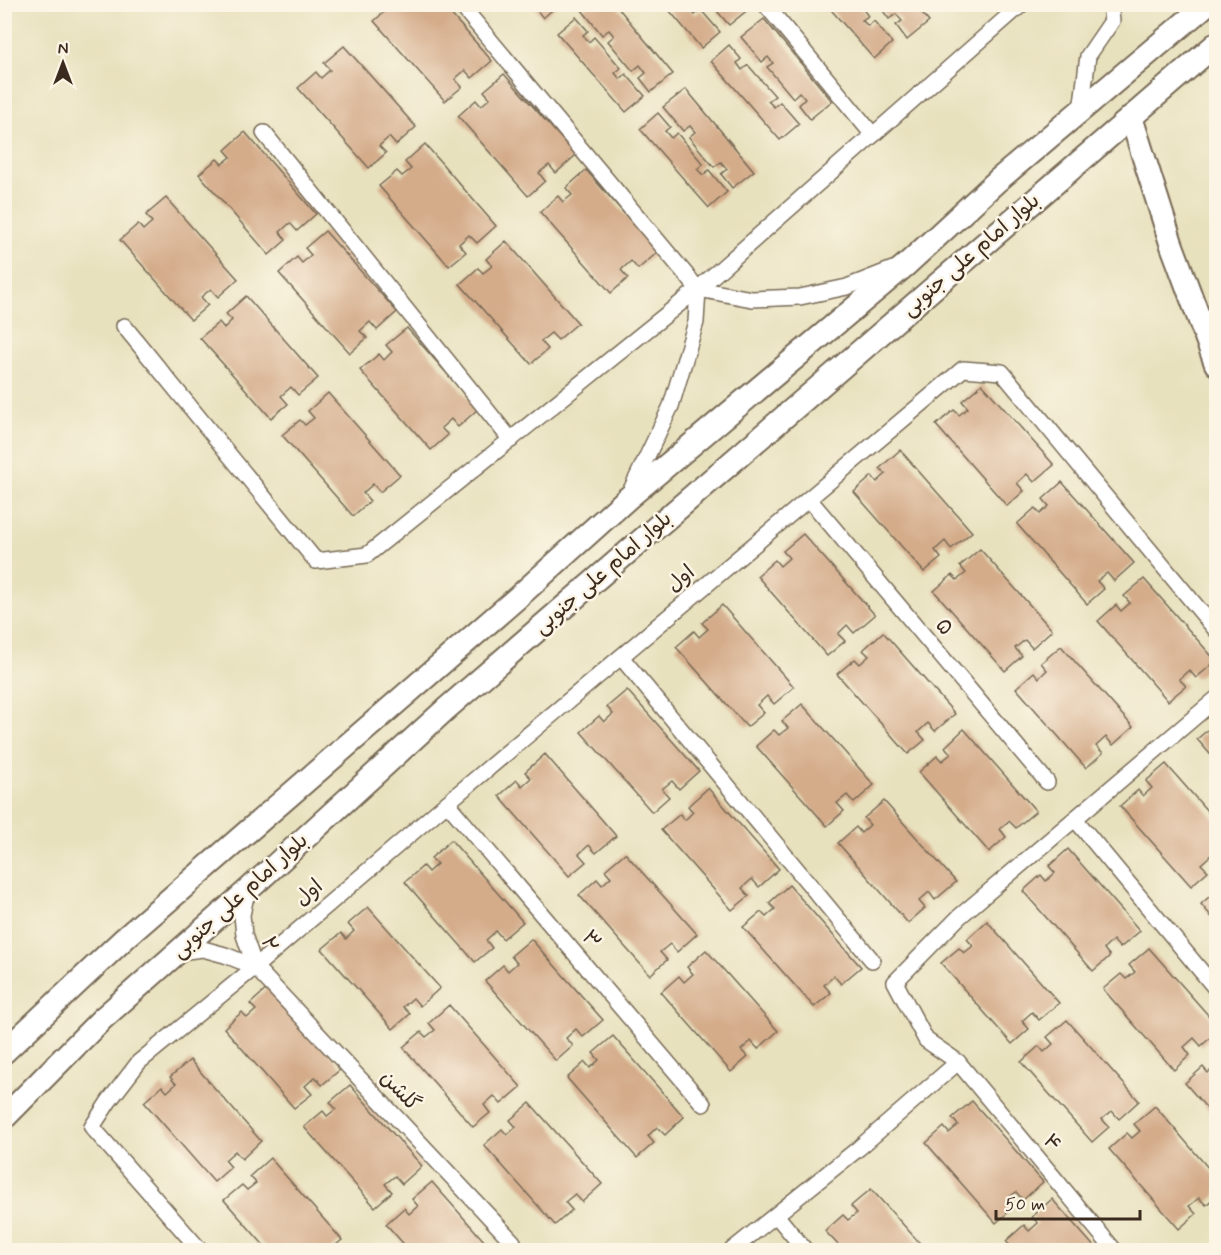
<svg xmlns="http://www.w3.org/2000/svg" width="1221" height="1255" viewBox="0 0 1221 1255" font-family="Mynerve,'Playpen Sans Arabic',sans-serif">
  <style>
    .building { fill: #d4ac8a }
    .lines { fill: none; stroke-linecap: round; stroke-linejoin: round }
    .street-casing { stroke: #786a56; stroke-width: 18 }
    .secondary-casing { stroke: #786a56; stroke-width: 26 }
    .street { stroke: #fff; stroke-width: 15 }
    .secondary { stroke: #fff; stroke-width: 22 }
    .labels { text-anchor: middle; dominant-baseline: central; stroke-width: 5; stroke-linejoin: round; paint-order: stroke }
    .street-label { font-size: 21px; fill: #3b2a1e; stroke: #fcf5e5 }
  </style>
  <rect width="100%" height="100%" fill="#fcf5e5"/>
  <filter id="ink" filterUnits="userSpaceOnUse"><feTurbulence type="fractalNoise" baseFrequency=".0167" numOctaves="2"/><feDisplacementMap in="SourceGraphic" scale="12" xChannelSelector="R" yChannelSelector="G"/><feConvolveMatrix kernelMatrix="1 2 1 2 8 2 1 2 1" color-interpolation-filters="sRGB"/></filter>
  <filter id="wash" filterUnits="userSpaceOnUse"><feTurbulence type="fractalNoise" baseFrequency=".008" numOctaves="4" result="noise"/><feDisplacementMap in="SourceGraphic" scale="24" xChannelSelector="R" yChannelSelector="G"/><feGaussianBlur stdDeviation="1.35" result="paint"/><feColorMatrix in="noise" values="0 0 0 0 0 0 0 0 0 0 0 0 0 0 0 0 0 1.4 0 .05"/><feComposite in="paint" operator="in"/></filter>
  <g filter="url(#wash)">
    <rect width="100%" height="100%" fill="#e8e1be"/>
    <g id="blocks">
      <g class="building">
        <polygon points="532,4 559,4 543,18"/>
        <polygon points="589,4 615,4 673,74 651,92 640,78 646,73 640,65 633,71 608,41 614,36 609,30 602,35 582,10"/>
        <polygon points="664,4 695,4 690,9 695,15 701,10 720,32 701,48"/>
        <polygon points="722,4 748,4 750,8 729,25 717,11 723,6"/>
        <polygon points="826,4 859,4 868,16 862,20 868,26 874,21 892,43 874,59"/>
        <polygon points="878,4 914,4 929,22 907,40 896,25 902,21 896,14 889,19"/>
        <polygon points="392,5 397,11 405,5 443,5 492,61 472,78 465,70 455,79 462,87 445,101 374,21"/>
        <polygon points="576,17 588,31 583,35 589,42 594,37 621,68 615,73 620,79 626,74 645,96 626,112 557,33"/>
        <polygon points="764,19 832,101 810,119 799,105 805,99 799,92 793,98 767,67 773,63 768,57 762,62 741,37"/>
        <polygon points="729,45 741,59 737,63 742,70 748,65 775,96 768,101 774,107 780,102 799,124 780,140 711,61"/>
        <polygon points="344,46 416,127 396,145 389,137 379,146 386,153 369,168 298,88 316,72 321,78 330,70 324,63"/>
        <polygon points="504,74 576,155 556,173 549,165 539,173 545,181 528,196 458,116 476,100 481,106 490,98 484,91"/>
        <polygon points="686,89 754,171 732,188 721,174 727,169 721,162 714,167 689,137 695,132 690,126 683,131 663,107"/>
        <polygon points="658,113 670,127 665,131 671,138 677,133 703,164 697,169 703,175 709,170 727,192 709,208 640,129"/>
        <polygon points="245,132 316,214 297,231 290,223 280,232 286,240 269,255 199,174 217,159 222,164 231,157 225,150"/>
        <polygon points="425,144 496,226 477,243 469,235 459,244 466,252 449,266 379,186 397,171 402,176 411,169 405,162"/>
        <polygon points="586,170 658,252 638,269 631,261 621,270 628,278 611,293 540,212 558,196 563,202 572,195 566,188"/>
        <polygon points="166,198 238,279 218,297 211,289 201,297 208,305 191,320 120,240 138,224 143,230 152,222 146,215"/>
        <polygon points="325,231 397,312 377,330 370,322 360,331 367,338 350,353 279,273 297,257 302,263 311,255 305,248"/>
        <polygon points="506,241 578,323 558,340 551,333 541,341 548,349 531,364 460,284 478,268 483,273 492,266 486,259"/>
        <polygon points="246,296 318,378 298,395 291,387 281,396 288,404 271,418 200,338 219,322 224,328 232,320 226,314"/>
        <polygon points="407,328 478,409 458,427 451,419 441,428 448,435 431,450 360,370 379,354 384,360 392,352 386,345"/>
        <polygon points="982,384 1054,465 1034,482 1027,474 1017,483 1024,491 1007,506 936,425 954,410 959,415 968,408 962,401"/>
        <polygon points="328,393 400,475 380,492 373,484 363,493 370,501 353,516 282,435 300,420 305,425 314,418 308,411"/>
        <polygon points="900,450 972,532 951,549 945,541 935,550 941,558 924,572 854,492 872,476 877,482 886,474 880,468"/>
        <polygon points="1062,482 1134,563 1114,581 1107,573 1097,581 1104,589 1087,604 1017,524 1035,508 1040,514 1049,506 1043,499"/>
        <polygon points="803,534 875,615 854,633 847,625 838,634 845,641 827,656 757,576 775,560 780,566 789,558 783,551"/>
        <polygon points="980,549 1052,630 1032,648 1025,640 1015,648 1022,656 1005,671 934,591 952,575 957,580 966,573 960,566"/>
        <polygon points="1144,579 1216,661 1196,678 1189,670 1179,679 1186,686 1168,701 1098,621 1116,605 1121,611 1130,603 1124,596"/>
        <polygon points="722,605 794,687 774,704 767,696 757,705 764,713 747,727 676,647 694,631 699,637 708,629 702,623"/>
        <polygon points="883,632 955,714 935,731 928,723 918,732 925,740 908,754 837,674 855,659 860,664 869,656 863,650"/>
        <polygon points="1061,646 1133,727 1113,745 1106,737 1096,746 1103,753 1086,768 1016,688 1034,672 1039,678 1047,670 1041,663"/>
        <polygon points="627,690 699,771 679,789 672,781 662,789 669,797 652,812 581,732 599,716 604,722 613,714 607,707"/>
        <polygon points="802,704 874,785 854,803 847,795 837,803 844,811 827,826 756,746 774,730 779,735 788,728 782,721"/>
        <polygon points="1216,723 1216,761 1197,739"/>
        <polygon points="964,729 1036,811 1016,828 1009,821 1000,829 1006,837 989,852 919,772 937,756 942,761 951,754 945,747"/>
        <polygon points="545,754 616,836 596,853 589,845 579,854 586,862 569,876 499,796 517,780 522,786 531,778 525,772"/>
        <polygon points="1166,764 1216,821 1216,861 1211,855 1201,864 1208,871 1191,886 1120,806 1138,790 1143,796 1152,788 1146,781"/>
        <polygon points="708,788 779,869 759,887 752,879 742,888 749,896 732,910 661,830 680,814 685,820 693,812 688,806"/>
        <polygon points="884,801 956,882 935,900 929,892 919,901 925,908 908,923 838,843 856,827 861,833 870,825 864,818"/>
        <polygon points="451,840 523,922 503,939 496,931 486,940 492,948 475,962 405,882 423,866 428,872 437,864 431,858"/>
        <polygon points="1068,849 1140,931 1120,948 1113,940 1104,949 1110,956 1093,971 1023,891 1041,875 1046,881 1055,873 1049,866"/>
        <polygon points="625,853 697,934 677,952 670,944 660,952 667,960 650,975 579,895 597,879 602,885 611,877 605,870"/>
        <polygon points="789,885 861,967 841,984 834,976 824,985 831,993 814,1007 743,927 761,912 766,917 775,909 769,903"/>
        <polygon points="1216,891 1216,922 1201,904"/>
        <polygon points="368,907 440,988 420,1006 413,998 403,1007 410,1014 393,1029 322,949 341,933 346,939 354,931 348,924"/>
        <polygon points="987,921 1059,1003 1039,1020 1032,1012 1022,1021 1029,1029 1012,1044 941,963 959,948 964,953 973,946 967,939"/>
        <polygon points="531,939 603,1020 583,1037 576,1029 566,1038 573,1046 556,1061 485,981 503,965 508,971 517,963 511,956"/>
        <polygon points="1149,948 1216,1024 1216,1033 1201,1046 1194,1038 1184,1047 1190,1055 1174,1070 1103,989 1121,974 1126,979 1135,972 1129,965"/>
        <polygon points="706,950 778,1031 758,1049 751,1041 741,1050 748,1057 731,1072 661,992 679,976 684,982 693,974 687,967"/>
        <polygon points="270,986 342,1068 322,1085 315,1077 305,1086 312,1094 294,1108 224,1028 242,1012 247,1018 256,1010 250,1004"/>
        <polygon points="449,1005 521,1087 501,1104 494,1096 484,1105 490,1113 473,1127 403,1047 421,1032 426,1037 435,1030 429,1023"/>
        <polygon points="1067,1020 1139,1101 1119,1119 1112,1111 1102,1119 1109,1127 1092,1142 1021,1062 1039,1046 1044,1052 1053,1044 1047,1037"/>
        <polygon points="613,1036 684,1117 665,1135 657,1127 648,1136 654,1143 637,1158 567,1078 585,1062 590,1068 599,1060 593,1053"/>
        <polygon points="190,1060 261,1141 242,1159 235,1151 225,1160 231,1167 214,1182 144,1102 162,1086 167,1092 176,1084 170,1077"/>
        <polygon points="1216,1066 1216,1119 1185,1083 1203,1067 1208,1073"/>
        <polygon points="350,1085 422,1166 402,1184 395,1176 385,1184 392,1192 375,1207 304,1127 323,1111 327,1116 336,1109 330,1102"/>
        <polygon points="972,1101 1043,1182 1023,1200 1016,1192 1006,1200 1013,1208 996,1223 926,1143 944,1127 949,1133 958,1125 952,1118"/>
        <polygon points="530,1103 602,1184 582,1202 575,1194 565,1202 572,1210 555,1225 484,1145 502,1129 507,1135 516,1127 510,1120"/>
        <polygon points="1155,1106 1216,1177 1216,1196 1206,1205 1199,1198 1189,1206 1196,1214 1179,1229 1109,1149 1127,1133 1132,1138 1140,1131 1134,1124"/>
        <polygon points="270,1158 342,1240 330,1250 316,1250 315,1249 313,1250 268,1250 224,1200 242,1185 247,1190 256,1183 250,1176"/>
        <polygon points="432,1182 492,1250 409,1250 386,1224 404,1208 409,1214 418,1206 412,1199"/>
        <polygon points="871,1189 926,1250 843,1250 825,1231 843,1215 848,1220 857,1213 851,1206"/>
        <polygon points="1052,1199 1097,1250 1014,1250 1006,1241 1024,1225 1029,1231 1038,1223 1032,1217"/>
      </g>
    </g>
  </g>
  <g filter="url(#ink)">
    <use href="#blocks" fill-opacity="0" stroke="#786a56" stroke-width="1.5"/>
    <g class="lines">
      <g class="street-casing">
        <g id="street">
          <polyline points="460,4 698,289 752,299 800,297 847,287 893,269"/>
          <polyline points="765,4 873,135"/>
          <polyline points="1081,111 1088,56 1112,21 1110,4"/>
          <polyline points="264,133 511,440"/>
          <polyline points="124,326 316,561 367,555 698,289 1022,4"/>
          <polyline points="630,492 671,406 696,322 698,289"/>
          <polyline points="809,499 1047,782"/>
          <polyline points="621,657 872,960"/>
          <polyline points="447,803 703,1104"/>
          <polyline points="1075,819 1216,989"/>
          <polyline points="247,891 242,915 244,935 255,967 513,1242"/>
          <polyline points="178,952 203,949 225,955 255,967"/>
          <polyline points="958,1062 1114,1250"/>
          <polyline points="776,1215 805,1250"/>
          <polyline points="200,1250 92,1127 109,1101 139,1062 255,967 447,803 963,369 1002,372 1216,630"/>
          <polyline points="732,1250 859,1148 958,1062 926,1040 895,982 959,917 1216,699"/>
        </g>
      </g>
      <g class="secondary-casing">
        <g id="secondary">
          <polyline points="1131,117 1171,243 1216,364"/>
          <polyline points="4,1052 125,938 517,598 628,498 907,264 997,181 1207,4"/>
          <polyline points="4,1118 102,1019 247,891 446,709 1216,44"/>
        </g>
      </g>
      <use href="#street" class="street"/>
      <use href="#secondary" class="secondary"/>
    </g>
  </g>
  <g class="labels">
    <g class="street-label">
      <text transform="translate(971 255) rotate(-41)">بلوار امام علی جنوبی</text>
      <text transform="translate(603 573) rotate(-41)">بلوار امام علی جنوبی</text>
      <text transform="translate(681 579) rotate(-40)">اول</text>
      <text transform="translate(944 627) rotate(50)">۵</text>
      <text transform="translate(309 893) rotate(-41)">اول</text>
      <text transform="translate(240 896) rotate(-42)">بلوار امام علی جنوبی</text>
      <text transform="translate(591 940) rotate(50)">۳</text>
      <text transform="translate(269 944) rotate(71)">۲</text>
      <text transform="translate(400 1091) rotate(47)">گلشن</text>
      <text transform="translate(1052 1143) rotate(50)">۴</text>
    </g>
  </g>
  <rect width="1221" height="1255" fill="none" stroke="#fcf5e5" stroke-width="24"/>
  <g transform="translate(63 63)" stroke="#fcf5e5" stroke-width="4.5" paint-order="stroke">
  <path d="M0-4.5L10 22L0 15L-10 22Z" fill="#3b2a1e"/>
  <text y="-9" font-size="16" font-weight="bold" text-anchor="middle" fill="#3b2a1e">N</text>
  </g>
  <path d="M996 1210v9h144v-9" fill="none" stroke="#3b2a1e" stroke-width="3"/>
  <text x="1005" y="1210" font-size="18" fill="#3b2a1e" stroke="#fcf5e5" stroke-width="4.5" paint-order="stroke">50 m</text>
</svg>
